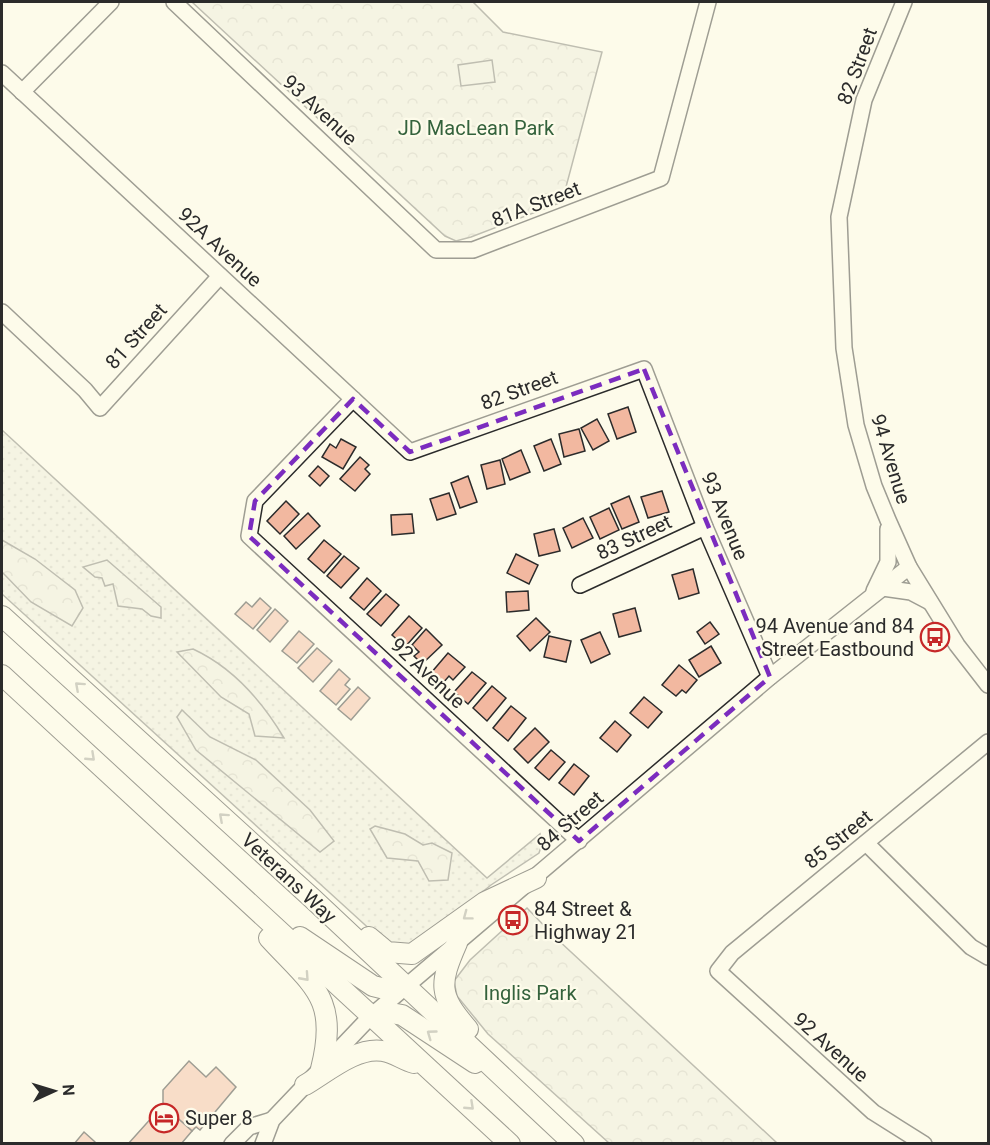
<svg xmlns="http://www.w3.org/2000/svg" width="990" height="1145" viewBox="0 0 990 1145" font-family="Roboto,sans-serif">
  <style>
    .grass { fill: url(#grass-dots); stroke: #74746e; stroke-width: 1.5 }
    .forest { fill: url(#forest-crowns); stroke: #74746e; stroke-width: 1.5 }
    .garden { fill: #ecebdb; stroke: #74746e; stroke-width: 1.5 }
    .building { fill: #f2b8a0; stroke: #2b2b2b; stroke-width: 1.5 }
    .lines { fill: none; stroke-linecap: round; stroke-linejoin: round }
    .minor-casing { stroke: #2b2b2b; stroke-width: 18 }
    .major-casing { stroke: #2b2b2b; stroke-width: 22 }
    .minor { stroke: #fdfbea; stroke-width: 15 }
    .major { stroke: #fdfbea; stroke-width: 20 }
    .oneway { stroke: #9e9d94 }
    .marked { fill: none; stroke: #7b2cbf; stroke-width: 4.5; stroke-dasharray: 12 8; stroke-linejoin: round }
    .labels { text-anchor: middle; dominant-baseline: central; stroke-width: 4.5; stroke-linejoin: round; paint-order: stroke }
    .street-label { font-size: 20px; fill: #2b2b2b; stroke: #fdfbea }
    .park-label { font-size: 20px; fill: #34623c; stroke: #fdfbea }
    .poi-label { font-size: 20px; fill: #2b2b2b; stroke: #fdfbea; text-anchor: start }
  </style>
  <defs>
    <pattern id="grass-dots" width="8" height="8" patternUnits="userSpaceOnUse" patternTransform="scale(1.5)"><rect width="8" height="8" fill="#ecebdb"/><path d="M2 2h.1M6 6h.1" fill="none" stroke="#cbcabc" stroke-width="1.8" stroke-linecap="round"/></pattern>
    <pattern id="forest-crowns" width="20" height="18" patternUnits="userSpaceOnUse" patternTransform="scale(1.5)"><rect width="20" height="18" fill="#ecebdb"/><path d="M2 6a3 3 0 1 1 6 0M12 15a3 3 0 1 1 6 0" fill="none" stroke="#cbcabc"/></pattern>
  </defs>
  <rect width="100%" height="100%" fill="#fdfbea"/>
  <polygon class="grass" points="2,430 487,878 540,834 542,844 539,853 491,885 412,948 393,947 375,934 2,594"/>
  <g class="forest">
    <polygon points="192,2 473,2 503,32 602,52 562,202 471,237 456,241 445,236"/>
    <polygon points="2,540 35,559 75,590 83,608 72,626 31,602 2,572"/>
    <polygon points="107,560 161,607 161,618 151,616 142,609 118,606 113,584 105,586 102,578 95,577 83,567"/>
    <path d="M193,649C232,667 262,701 284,738L255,736L249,714L221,697L177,652Z"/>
    <polygon points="182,710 210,737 256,760 310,810 334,841 320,852 196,750 177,717"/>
    <polygon points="375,826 405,834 423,845 432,843 452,853 448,880 429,881 418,861 387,858 370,829"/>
    <polygon points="527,908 557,939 777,1143 609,1143 488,1034 457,996 454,981 470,960"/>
  </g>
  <polygon class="garden" points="492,60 495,82 461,86 458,65"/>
  <g class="building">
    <polygon points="628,407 636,432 617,439 608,414"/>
    <polygon points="597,419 609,441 593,450 581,428"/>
    <polygon points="579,429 585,451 564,457 559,434"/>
    <polygon points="341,439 356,447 343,469 322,457 330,444 336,448"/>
    <polygon points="551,439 561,464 544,471 534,446"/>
    <polygon points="521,450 530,472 510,480 502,459"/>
    <polygon points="360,457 369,465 365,469 370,474 355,491 340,479"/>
    <polygon points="500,460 505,484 487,489 481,465"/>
    <polygon points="318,466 329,476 320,486 309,476"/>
    <polygon points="468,476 477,502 460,508 451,483"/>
    <polygon points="662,491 669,512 648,518 641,497"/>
    <polygon points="449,493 456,514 437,520 430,499"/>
    <polygon points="629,496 639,522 622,529 611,504"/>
    <polygon points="286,501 299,514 280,534 267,521"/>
    <polygon points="609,508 619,530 600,539 590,517"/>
    <polygon points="308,513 320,526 296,549 284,536"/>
    <polygon points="412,514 414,533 392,535 391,515"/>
    <polygon points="583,518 593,538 572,548 563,528"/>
    <polygon points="554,529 560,551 539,556 534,534"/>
    <polygon points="324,540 341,554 324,573 308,559"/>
    <polygon points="516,554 538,565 529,584 507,573"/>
    <polygon points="344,556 359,568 341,588 327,576"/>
    <polygon points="693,569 699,593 679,599 672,575"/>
    <polygon points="367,578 381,591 364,610 350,598"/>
    <polygon points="528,591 529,610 507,612 506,592"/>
    <polygon points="386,594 399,605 381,626 367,614"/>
    <polygon points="260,598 271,608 253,629 235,614 246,602 252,607"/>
    <polygon points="635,608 641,631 619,637 613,614"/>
    <polygon points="275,609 288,621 270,642 257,630"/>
    <polygon points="409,616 422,628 405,647 392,635"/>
    <polygon points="536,618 550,632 530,651 517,636"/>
    <polygon points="710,622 719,634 705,644 697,632"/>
    <polygon points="426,629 442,645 422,664 414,656 419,652 412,645"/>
    <polygon points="299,631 314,644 297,663 282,651"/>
    <polygon points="600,632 610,654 591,663 581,640"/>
    <polygon points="549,636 571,641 566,662 544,657"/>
    <polygon points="711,646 721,663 699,677 689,660"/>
    <polygon points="317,648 332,661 313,682 298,668"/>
    <polygon points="448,653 465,667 453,680 449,676 443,683 431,673"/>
    <polygon points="679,665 697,680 686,693 682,690 676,696 662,685"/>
    <polygon points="339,669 350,679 345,685 350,689 336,705 320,691"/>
    <polygon points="472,672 486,683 468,704 454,692"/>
    <polygon points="492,686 506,698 487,721 473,708"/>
    <polygon points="358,687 370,698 351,720 338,709"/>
    <polygon points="644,697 662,712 648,728 630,713"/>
    <polygon points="511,706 526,718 508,741 493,728"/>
    <polygon points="615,721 631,735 617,752 600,738"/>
    <polygon points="535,728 549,742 528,763 514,749"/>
    <polygon points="551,750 565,762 549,780 535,768"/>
    <polygon points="574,764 589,776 574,795 559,783"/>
    <polygon points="189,1061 206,1077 216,1067 236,1087 200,1130 196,1127 192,1131 163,1105 163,1090"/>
    <polygon points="163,1105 192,1131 181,1144 128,1144"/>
    <polygon points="84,1132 94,1141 97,1144 74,1144"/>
  </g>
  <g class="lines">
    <g class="minor-casing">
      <g id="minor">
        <polyline points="174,2 436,250 473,250 661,178 708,2"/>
        <polyline points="904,2 864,100 839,217 844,348 856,425 874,486 888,520 909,567 957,645 988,685"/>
        <polyline points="2,73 410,452 644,369 705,527 770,677"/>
        <polyline points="22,92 111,2"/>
        <polyline points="2,312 85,390 100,408 220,276"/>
        <polyline points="353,399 255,501 249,536 579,841"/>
        <polyline points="580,585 705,527"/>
        <polyline points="883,588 911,592 930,602"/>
        <polyline points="874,591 888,562 888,529"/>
        <polyline points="866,843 971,947 988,957"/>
        <polyline points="232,1144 249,1127 272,1120"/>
        <polyline points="263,1144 272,1120 370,1017 770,677 909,567"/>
        <polyline points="924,1144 873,1112 718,971 732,953 988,742"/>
      </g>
    </g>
    <g class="major-casing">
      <g id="major">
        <polyline points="2,616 313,899 574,1144"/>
        <polyline points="2,675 510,1144"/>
        <polyline points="300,937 373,986 385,989 407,986"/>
        <polyline points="369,937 387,952 412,954 485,902 536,878"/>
        <path d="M269,938C314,987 339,998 321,1069"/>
        <path d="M457,943C439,984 438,995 468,1029"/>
        <polyline points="370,1017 391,1013 402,1015 475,1063"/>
        <path d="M305,1085C326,1073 357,1046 383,1051C393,1052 403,1060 414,1063"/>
      </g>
    </g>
    <use href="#minor" class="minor"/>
    <use href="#major" class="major"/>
  </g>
  <defs><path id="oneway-chevron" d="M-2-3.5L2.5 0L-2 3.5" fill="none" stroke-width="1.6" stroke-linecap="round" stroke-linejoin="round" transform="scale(1.5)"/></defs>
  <g class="oneway">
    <use href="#oneway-chevron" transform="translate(79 686) rotate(-138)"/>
    <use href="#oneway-chevron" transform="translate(91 757) rotate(43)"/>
    <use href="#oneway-chevron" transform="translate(223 817) rotate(-138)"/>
    <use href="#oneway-chevron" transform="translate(467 916) rotate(143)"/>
    <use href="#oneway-chevron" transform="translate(305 977) rotate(48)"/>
    <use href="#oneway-chevron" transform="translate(431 1034) rotate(-144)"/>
    <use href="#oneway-chevron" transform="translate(470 1106) rotate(43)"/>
  </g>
  <path d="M0 0H990V1145H0ZM644,369L770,677L579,841L249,536L255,501L353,399L410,452Z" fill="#fdfbea" fill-opacity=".55" fill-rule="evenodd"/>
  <path class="marked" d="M644,369L770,677L579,841L249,536L255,501L353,399L410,452Z"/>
  <defs>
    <g id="bus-ring" transform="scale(1.5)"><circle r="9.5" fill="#fdfbea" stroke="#c62828" stroke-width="1.5"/><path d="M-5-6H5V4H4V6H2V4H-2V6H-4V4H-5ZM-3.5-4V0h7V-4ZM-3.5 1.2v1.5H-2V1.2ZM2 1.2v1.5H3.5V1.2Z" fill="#c62828"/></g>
    <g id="hotel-ring" transform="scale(1.5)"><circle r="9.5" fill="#fdfbea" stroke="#c62828" stroke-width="1.5"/><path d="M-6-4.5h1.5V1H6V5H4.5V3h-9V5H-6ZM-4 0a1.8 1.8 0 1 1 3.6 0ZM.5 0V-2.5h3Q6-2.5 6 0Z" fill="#c62828"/></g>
  </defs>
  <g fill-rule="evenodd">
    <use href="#bus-ring" x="935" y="637"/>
    <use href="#bus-ring" x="513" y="920"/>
    <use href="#hotel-ring" x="164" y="1118"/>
  </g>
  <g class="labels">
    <g class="street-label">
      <text transform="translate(857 66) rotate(-70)">82 Street</text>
      <text transform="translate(320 110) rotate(43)">93 Avenue</text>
      <text transform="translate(536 204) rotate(-21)">81A Street</text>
      <text transform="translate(220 247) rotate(43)">92A Avenue</text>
      <text transform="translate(136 336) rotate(-48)">81 Street</text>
      <text transform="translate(519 390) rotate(-20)">82 Street</text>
      <text transform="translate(891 459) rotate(73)">94 Avenue</text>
      <text transform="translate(725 516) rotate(68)">93 Avenue</text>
      <text transform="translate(634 537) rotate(-25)">83 Street</text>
      <text transform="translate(428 673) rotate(43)">92 Avenue</text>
      <text transform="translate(570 821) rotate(-41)">84 Street</text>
      <text transform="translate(838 839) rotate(-39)">85 Street</text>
      <text transform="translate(289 878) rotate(43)">Veterans Way</text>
      <text transform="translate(831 1047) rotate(42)">92 Avenue</text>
    </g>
    <g class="park-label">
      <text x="476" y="128">JD MacLean Park</text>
      <text x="530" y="993">Inglis Park</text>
    </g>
    <g class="poi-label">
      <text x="914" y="626" text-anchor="end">94 Avenue and 84<tspan x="914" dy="23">Street Eastbound</tspan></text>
      <text x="534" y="909">84 Street &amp;<tspan x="534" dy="23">Highway 21</tspan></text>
      <text x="185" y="1118">Super 8</text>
    </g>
  </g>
  <rect width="990" height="1145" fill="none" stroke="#2b2b2b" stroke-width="6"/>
  <g transform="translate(54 1091) rotate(86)" stroke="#fdfbea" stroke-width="4.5" paint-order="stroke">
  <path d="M0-4.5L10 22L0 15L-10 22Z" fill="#2b2b2b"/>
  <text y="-9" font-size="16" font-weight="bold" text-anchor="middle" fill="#2b2b2b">N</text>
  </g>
</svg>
